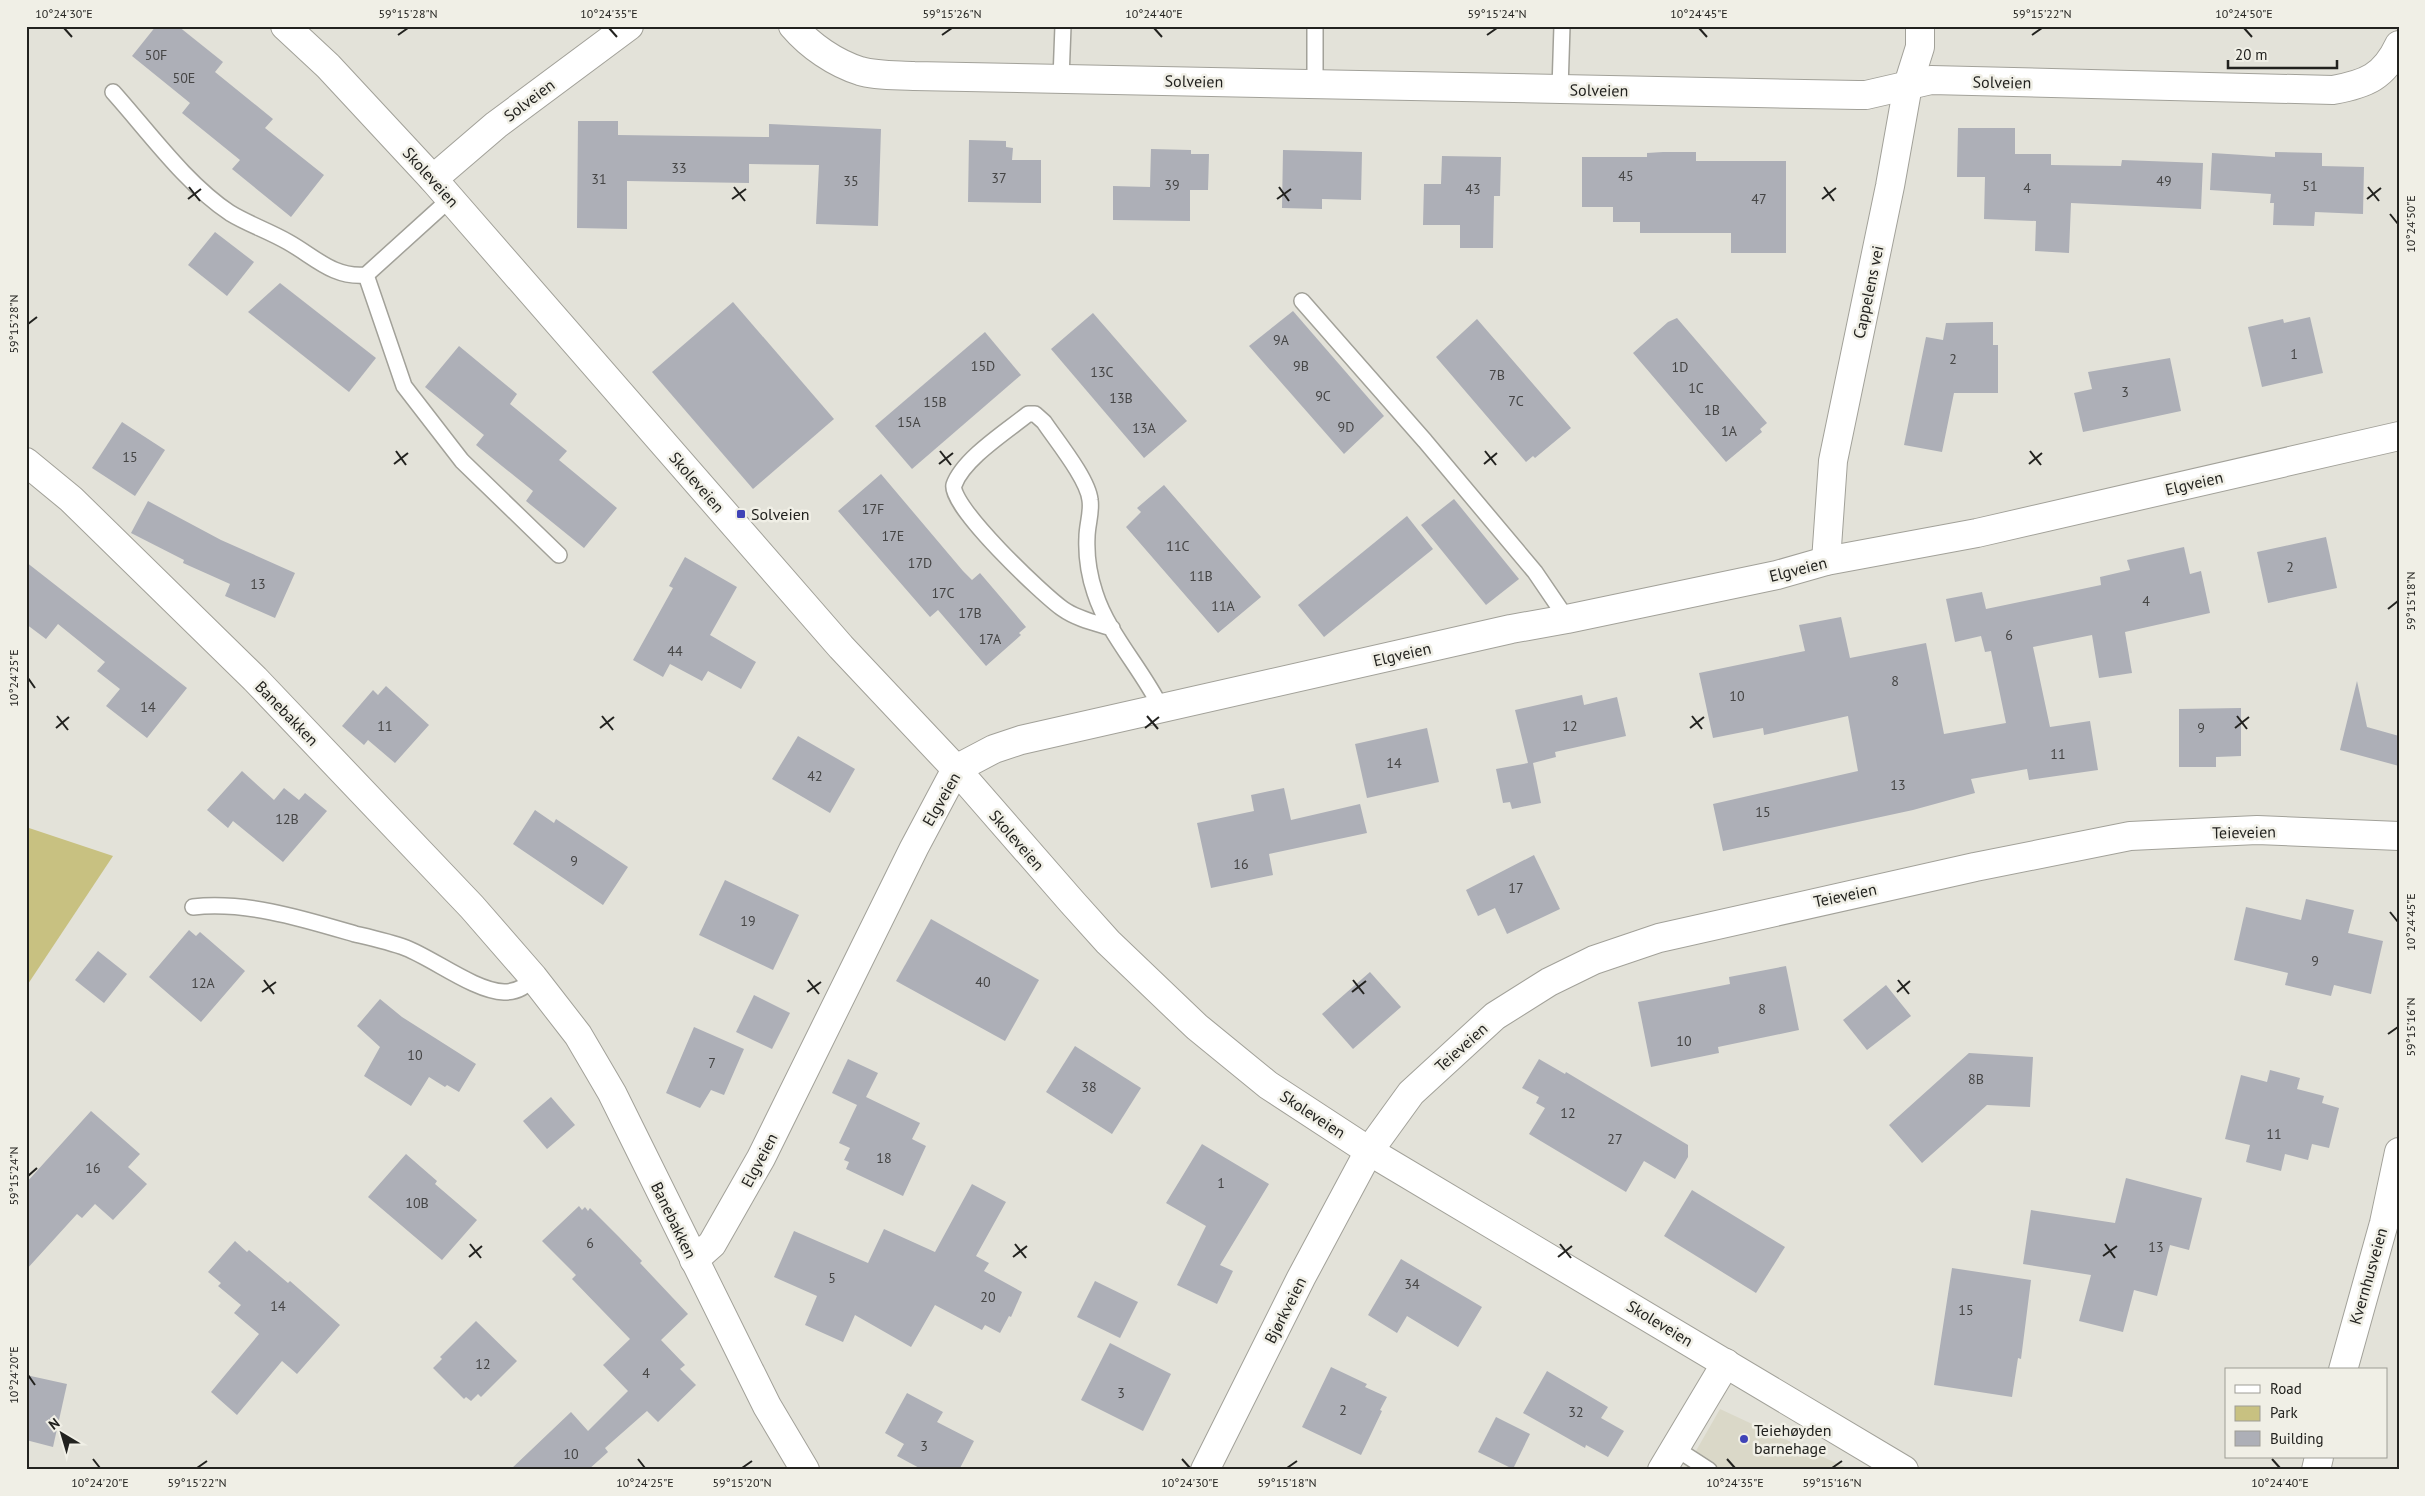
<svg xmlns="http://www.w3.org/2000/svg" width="2425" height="1496" viewBox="0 0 2425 1496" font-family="'PT Sans',sans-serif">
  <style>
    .built { fill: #dad8c8 }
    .green { fill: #c8c181 }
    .building { fill: #adafb7 }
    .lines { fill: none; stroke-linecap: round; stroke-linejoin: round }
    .service-casing { stroke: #a2a199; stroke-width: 18 }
    .minor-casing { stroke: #a2a199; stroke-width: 30 }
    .service { stroke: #fff; stroke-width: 15 }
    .minor { stroke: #fff; stroke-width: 28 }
    .ticks { fill: none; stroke: #22221f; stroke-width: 2 }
    .poi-dot { fill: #3f43b7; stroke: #f0efe6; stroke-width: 2 }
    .labels { text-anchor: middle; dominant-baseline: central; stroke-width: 5; stroke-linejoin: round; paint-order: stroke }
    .number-label { font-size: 14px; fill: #454545 }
    .street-label { font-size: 16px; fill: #22221f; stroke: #f0efe6 }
    .poi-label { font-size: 16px; fill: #22221f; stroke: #f0efe6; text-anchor: start }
    .neatline { fill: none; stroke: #22221f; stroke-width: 2 }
    .ticks-label { font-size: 12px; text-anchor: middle; fill: #22221f }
  </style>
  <rect width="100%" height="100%" fill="#e3e2d9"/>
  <polygon class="built" points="1720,1409 1851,1470 1685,1470"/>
  <polygon class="green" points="26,827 113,856 26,987"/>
  <g class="building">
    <polygon points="156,26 178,26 223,62 215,72 273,119 265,128 324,175 291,217 232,169 240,160 182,113 190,103 132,56"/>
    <polygon points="578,121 618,121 618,135 769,137 769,124 881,129 878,226 816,224 819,165 749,164 749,183 627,181 627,229 577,228"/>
    <polygon points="1958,128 2015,128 2015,154 2051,154 2051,165 2121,166 2122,160 2203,163 2201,209 2071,203 2069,253 2035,251 2036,221 1984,219 1985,177 1957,177"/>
    <polygon points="969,140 1006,141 1006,147 1013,148 1012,160 1041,160 1041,203 968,202"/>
    <polygon points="1151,149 1191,150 1191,154 1209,154 1208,190 1190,190 1190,221 1113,220 1113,186 1150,187"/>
    <polygon points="1283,150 1362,152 1361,200 1322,199 1322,209 1282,208"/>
    <polygon points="1663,152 1696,152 1696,161 1786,161 1786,253 1731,253 1731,233 1640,233 1640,222 1613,222 1613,207 1582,207 1582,157 1647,157 1647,153"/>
    <polygon points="2275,152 2322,153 2322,166 2364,167 2363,214 2315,212 2314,226 2273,225 2274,203 2270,203 2271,194 2210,190 2212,153 2275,157"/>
    <polygon points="1442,156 1501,157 1500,196 1494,196 1493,248 1460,248 1460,225 1423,225 1424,184 1441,184"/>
    <polygon points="215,232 254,262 227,296 188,265"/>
    <polygon points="280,283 376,358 349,392 248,312"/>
    <polygon points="733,302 834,419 753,489 652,372"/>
    <polygon points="1293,311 1384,416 1344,454 1249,346"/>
    <polygon points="1093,313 1187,421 1144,458 1051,349"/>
    <polygon points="2310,317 2323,373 2262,387 2248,327 2283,319 2284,323"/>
    <polygon points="1677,318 1767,423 1760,429 1762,432 1726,462 1633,353 1668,322"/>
    <polygon points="1477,319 1571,428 1535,458 1533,456 1526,462 1436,357"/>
    <polygon points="1993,322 1993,345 1998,345 1998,393 1954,393 1942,452 1904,445 1926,337 1943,340 1946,323"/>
    <polygon points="985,332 1021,375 912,469 875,426"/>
    <polygon points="459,346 517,394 510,404 567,451 559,460 617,508 584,548 526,501 533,491 476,445 484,435 425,387"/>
    <polygon points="2170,358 2181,411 2083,432 2074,393 2092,389 2088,372"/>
    <polygon points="122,422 165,450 135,496 92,468"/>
    <polygon points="881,474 963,571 972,580 980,573 1026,627 1019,633 1021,635 986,666 938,610 930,617 838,511"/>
    <polygon points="1164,485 1261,597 1218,633 1126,527 1141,512 1137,508"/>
    <polygon points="1454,499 1519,579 1486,605 1421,525"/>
    <polygon points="148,501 221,540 295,573 275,618 225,596 230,584 183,563 184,560 131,533"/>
    <polygon points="1407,516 1433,549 1324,637 1298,605"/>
    <polygon points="2326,537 2337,588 2268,603 2257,552"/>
    <polygon points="2184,547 2190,574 2201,571 2210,613 2125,632 2132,673 2099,678 2092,635 2033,647 2050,727 2090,721 2098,770 2029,780 2027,769 1971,779 1975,793 1913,810 1723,851 1713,804 1858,771 1848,716 1764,735 1763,728 1713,738 1699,673 1805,651 1799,625 1841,617 1850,658 1926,643 1944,734 2006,723 1991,651 1985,652 1981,636 1955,642 1946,599 1982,592 1986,609 2101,585 2100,577 2130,570 2127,560"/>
    <polygon points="685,557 737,587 710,635 756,662 741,689 708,671 702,681 670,664 663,677 633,660 673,588 669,586"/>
    <polygon points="26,562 187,688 147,738 106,706 120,689 97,671 105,662 58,624 46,639 26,624"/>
    <polygon points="2357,681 2367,727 2399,736 2399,766 2340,750"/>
    <polygon points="386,686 429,725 395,763 368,740 364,745 342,726 373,690 378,695"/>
    <polygon points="1582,695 1584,705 1617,697 1626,736 1555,752 1556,757 1533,763 1541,803 1512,809 1510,802 1503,803 1496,769 1528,763 1515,710"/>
    <polygon points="2241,708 2241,756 2216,757 2216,767 2179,767 2179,709"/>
    <polygon points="1427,728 1439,782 1367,798 1355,744"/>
    <polygon points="798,736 855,769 830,813 772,779"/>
    <polygon points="242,771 274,800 284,788 299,800 305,793 327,811 283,862 233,821 228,828 207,810"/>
    <polygon points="1284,788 1291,820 1360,804 1367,833 1269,854 1273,875 1211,888 1197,823 1254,811 1251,795"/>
    <polygon points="535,810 554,823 556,819 628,867 603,905 513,844"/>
    <polygon points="1534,855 1560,909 1507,934 1495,908 1478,916 1466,890"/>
    <polygon points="725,880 799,915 773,970 699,935"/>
    <polygon points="2306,899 2354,910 2348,933 2383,941 2371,994 2334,985 2331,996 2285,985 2288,973 2234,960 2246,907 2301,920"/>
    <polygon points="931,919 1039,980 1005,1041 896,981"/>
    <polygon points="189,930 196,936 200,932 245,971 201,1022 149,977"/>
    <polygon points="98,951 127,974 104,1003 75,980"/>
    <polygon points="1786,966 1799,1030 1718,1047 1719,1053 1651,1067 1638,1002 1730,984 1729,977"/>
    <polygon points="1370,972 1401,1007 1353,1049 1322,1014"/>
    <polygon points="1886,985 1911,1016 1867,1050 1843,1020"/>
    <polygon points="754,995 790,1013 772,1049 736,1032"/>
    <polygon points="380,999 402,1017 476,1064 459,1092 447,1085 445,1087 429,1077 411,1106 364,1076 380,1047 357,1026"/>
    <polygon points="694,1027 744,1049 724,1095 711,1090 700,1108 666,1093"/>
    <polygon points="1075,1046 1141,1088 1112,1134 1046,1092"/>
    <polygon points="1969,1053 2033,1057 2030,1107 1987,1105 1922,1163 1889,1125"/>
    <polygon points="848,1059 878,1073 866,1097 920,1123 912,1139 926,1146 903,1196 846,1169 849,1162 844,1160 850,1148 839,1143 857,1105 832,1093"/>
    <polygon points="1539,1059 1565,1074 1566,1072 1688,1145 1688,1157 1675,1179 1644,1161 1626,1192 1529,1134 1545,1108 1536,1103 1539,1097 1522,1088"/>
    <polygon points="2270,1070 2300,1078 2297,1089 2324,1096 2322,1103 2339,1108 2329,1148 2312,1144 2308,1160 2285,1154 2281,1171 2246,1162 2250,1145 2225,1139 2241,1075 2267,1082"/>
    <polygon points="551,1097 575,1125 547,1149 523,1121"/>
    <polygon points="91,1111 140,1154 128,1167 147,1184 113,1220 95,1204 82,1218 77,1214 26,1270 26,1183"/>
    <polygon points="1202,1144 1269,1184 1220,1265 1233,1271 1217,1304 1177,1285 1206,1226 1166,1203"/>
    <polygon points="406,1154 437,1181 435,1184 477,1220 442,1260 368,1197"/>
    <polygon points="2126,1178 2202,1198 2189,1250 2170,1245 2157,1296 2134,1290 2123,1332 2079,1321 2091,1275 2023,1264 2031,1210 2115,1223"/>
    <polygon points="972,1184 1006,1202 976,1256 989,1263 984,1271 1022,1292 1011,1317 1009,1316 1000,1333 985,1325 982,1330 935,1305 911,1347 855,1315 843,1342 805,1325 817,1296 774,1277 794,1231 868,1263 884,1229 935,1252"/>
    <polygon points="1692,1190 1785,1247 1756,1293 1664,1236"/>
    <polygon points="579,1206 582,1210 585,1207 588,1211 590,1208 619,1237 642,1261 640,1263 688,1314 661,1340 685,1365 680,1369 696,1385 658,1422 647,1411 605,1448 608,1452 588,1470 510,1470 571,1412 588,1431 628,1391 603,1365 630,1339 572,1279 576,1275 542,1241"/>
    <polygon points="235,1241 247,1252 249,1250 288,1283 290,1281 340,1325 297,1374 282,1361 237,1415 211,1392 259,1334 234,1313 241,1305 218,1286 221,1283 208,1272"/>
    <polygon points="1401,1259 1482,1307 1458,1347 1407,1316 1397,1333 1368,1315"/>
    <polygon points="1952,1268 2031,1280 2021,1359 2018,1358 2012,1397 1934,1385"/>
    <polygon points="1095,1281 1138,1302 1120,1338 1077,1317"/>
    <polygon points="476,1321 517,1361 481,1397 478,1394 471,1401 466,1397 464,1399 433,1368 442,1359 440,1357"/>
    <polygon points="1110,1343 1171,1374 1143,1431 1081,1400"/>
    <polygon points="1331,1367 1367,1384 1365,1387 1387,1397 1380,1410 1382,1411 1361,1455 1302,1427"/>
    <polygon points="1547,1371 1608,1407 1601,1418 1624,1431 1608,1457 1586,1445 1585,1448 1523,1413"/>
    <polygon points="26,1375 67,1384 53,1447 26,1440"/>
    <polygon points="907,1393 943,1412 937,1422 974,1441 959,1470 923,1470 897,1456 904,1444 885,1433"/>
    <polygon points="1496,1417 1530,1434 1513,1469 1478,1452"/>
  </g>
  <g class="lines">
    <g class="service-casing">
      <g id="service">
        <polyline points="1315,26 1315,83"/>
        <polyline points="1061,79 1063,26"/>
        <polyline points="1560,89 1562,26"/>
        <path d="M113,92C148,131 186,184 230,213C248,224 269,231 288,242C315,257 333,278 366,275L450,199"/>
        <polyline points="366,275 404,386 462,461 559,555"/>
        <polyline points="1302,301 1425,441 1535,572 1567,619"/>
        <path d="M1112,628C1096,623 1077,619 1063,609C1044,596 948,505 954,485C963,459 1007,431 1028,414H1035L1044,422C1056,440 1088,479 1090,500C1092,512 1087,525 1087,537C1086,557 1089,575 1095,593C1108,634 1142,669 1161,708"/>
        <path d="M193,907C247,901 304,919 355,934C372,938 390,942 406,948C434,959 475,991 504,992C516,992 526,987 533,977"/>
        <polyline points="1675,1448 1709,1470"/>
      </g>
    </g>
    <g class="minor-casing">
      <g id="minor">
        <polyline points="285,26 328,66 433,179 841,647 956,769 1072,902 1108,942 1197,1027 1268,1085 1369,1151 1904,1470"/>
        <path d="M793,26C810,46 835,63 860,71C877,76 897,75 914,76L1858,95H1866L1931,80L2333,90C2366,84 2384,77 2399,45"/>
        <polyline points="433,179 496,125 629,26"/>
        <polyline points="26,462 71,499 255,679 472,907 533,977 578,1035 612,1093 767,1406 805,1470"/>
        <polyline points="1826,561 1833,461 1890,186 1908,85 1920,47 1920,26"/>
        <polyline points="694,1260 712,1244 761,1158 914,848 956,769 994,749 1021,740 1511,629 1567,619 1777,575 1826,561 1977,533 2399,436"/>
        <polyline points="2343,1370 2384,1223 2399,1152"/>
        <polyline points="1205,1470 1301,1278 1369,1151 1411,1093 1495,1016 1549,982 1594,960 1659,938 1975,867 2130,836 2257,830 2399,836"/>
        <polyline points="1662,1470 1726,1363"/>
        <polyline points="2316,1470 2319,1457"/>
      </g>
    </g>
    <use href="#service" class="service"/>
    <use href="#minor" class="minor"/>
  </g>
  <path class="ticks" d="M64,28L72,37M609,28L617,37M1154,28L1162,37M1699,28L1707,37M2244,28L2252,37M398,35L408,28M942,35L952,28M1487,35L1497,28M2032,35L2042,28M189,187L200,201M734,187L745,201M1279,187L1289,201M1824,187L1834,201M2368,187L2379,201M188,199L201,189M732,199L746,189M1277,199L1291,189M1822,199L1836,188M2367,199L2381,188M2390,214L2398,224M28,324L37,317M396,451L406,465M940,451L951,465M1485,451L1496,465M2030,451L2041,465M394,464L408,453M939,464L953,453M1484,464L1497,453M2029,464L2042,453M2388,609L2398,601M28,678L35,688M57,716L68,730M602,716L613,730M1147,716L1158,729M1692,716L1702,729M2237,716L2247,729M56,728L69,717M600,728L614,717M1145,728L1159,717M1690,728L1704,717M2235,728L2249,717M2390,912L2398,922M264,980L274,994M808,980L819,994M1353,980L1364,994M1898,980L1909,994M262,992L276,982M807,992L821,982M1352,992L1366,981M1897,992L1910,981M2388,1034L2398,1027M28,1176L37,1168M470,1244L481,1258M1015,1244L1026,1258M1560,1244L1571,1258M2105,1244L2115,1258M2103,1256L2117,1246M469,1257L482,1246M1013,1257L1027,1246M1558,1257L1572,1246M28,1375L35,1385M93,1459L100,1468M638,1459L645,1468M1182,1459L1190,1468M1727,1459L1735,1468M2272,1459L2280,1468M197,1468L207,1461M742,1468L752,1461M1287,1468L1297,1461M1832,1468L1842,1461"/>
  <g class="poi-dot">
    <rect x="736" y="509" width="10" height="10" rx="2.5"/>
    <circle cx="1744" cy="1439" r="5"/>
  </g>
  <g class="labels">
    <g class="number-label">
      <text x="156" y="55">50F</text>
      <text x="184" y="78">50E</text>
      <text x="679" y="168">33</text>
      <text x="1626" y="176">45</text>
      <text x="999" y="178">37</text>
      <text x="599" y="179">31</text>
      <text x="851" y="181">35</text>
      <text x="2164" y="181">49</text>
      <text x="1172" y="185">39</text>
      <text x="2310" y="186">51</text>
      <text x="2027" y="188">4</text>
      <text x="1473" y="189">43</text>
      <text x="1759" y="199">47</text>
      <text x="1281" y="340">9A</text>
      <text x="2294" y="354">1</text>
      <text x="1953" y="359">2</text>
      <text x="983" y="366">15D</text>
      <text x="1301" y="366">9B</text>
      <text x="1680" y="367">1D</text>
      <text x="1102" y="372">13C</text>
      <text x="1497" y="375">7B</text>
      <text x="1696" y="388">1C</text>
      <text x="2125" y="392">3</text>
      <text x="1323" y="396">9C</text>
      <text x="1121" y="398">13B</text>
      <text x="1516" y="401">7C</text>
      <text x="935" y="402">15B</text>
      <text x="1712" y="410">1B</text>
      <text x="909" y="422">15A</text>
      <text x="1346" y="427">9D</text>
      <text x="1144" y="428">13A</text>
      <text x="1729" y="431">1A</text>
      <text x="130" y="457">15</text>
      <text x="873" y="509">17F</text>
      <text x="893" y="536">17E</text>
      <text x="1178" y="546">11C</text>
      <text x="920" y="563">17D</text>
      <text x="2290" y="567">2</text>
      <text x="1201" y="576">11B</text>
      <text x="258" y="584">13</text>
      <text x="943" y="593">17C</text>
      <text x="2146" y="601">4</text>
      <text x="1223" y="606">11A</text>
      <text x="970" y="613">17B</text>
      <text x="2009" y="635">6</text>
      <text x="990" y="639">17A</text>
      <text x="675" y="651">44</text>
      <text x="1895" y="681">8</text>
      <text x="1737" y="696">10</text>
      <text x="148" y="707">14</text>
      <text x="385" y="726">11</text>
      <text x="1570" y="726">12</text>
      <text x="2201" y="728">9</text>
      <text x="2058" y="754">11</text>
      <text x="1394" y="763">14</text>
      <text x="815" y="776">42</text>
      <text x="1898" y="785">13</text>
      <text x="1763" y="812">15</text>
      <text x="287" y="819">12B</text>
      <text x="574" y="861">9</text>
      <text x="1241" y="864">16</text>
      <text x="1516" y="888">17</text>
      <text x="748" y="921">19</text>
      <text x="2315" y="961">9</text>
      <text x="983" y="982">40</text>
      <text x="203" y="983">12A</text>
      <text x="1762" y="1009">8</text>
      <text x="1684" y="1041">10</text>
      <text x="415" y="1055">10</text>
      <text x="712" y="1063">7</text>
      <text x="1976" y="1079">8B</text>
      <text x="1089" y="1087">38</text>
      <text x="1568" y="1113">12</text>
      <text x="2274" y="1134">11</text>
      <text x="1615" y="1139">27</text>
      <text x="884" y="1158">18</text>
      <text x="93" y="1168">16</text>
      <text x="1221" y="1183">1</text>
      <text x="417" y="1203">10B</text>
      <text x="590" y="1243">6</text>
      <text x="2156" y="1247">13</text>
      <text x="832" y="1278">5</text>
      <text x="1412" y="1284">34</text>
      <text x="988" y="1297">20</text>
      <text x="278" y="1306">14</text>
      <text x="1966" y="1310">15</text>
      <text x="483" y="1364">12</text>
      <text x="646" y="1373">4</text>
      <text x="1121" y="1393">3</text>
      <text x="1343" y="1410">2</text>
      <text x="1576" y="1412">32</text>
      <text x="924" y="1446">3</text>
      <text x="571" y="1454">10</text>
    </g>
    <g class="street-label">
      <text transform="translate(1194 81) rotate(1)">Solveien</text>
      <text transform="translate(2002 82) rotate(1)">Solveien</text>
      <text transform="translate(1599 90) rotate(1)">Solveien</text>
      <text transform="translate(529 100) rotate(-37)">Solveien</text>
      <text transform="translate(431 177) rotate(48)">Skoleveien</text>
      <text transform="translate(1868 292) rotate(-78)">Cappelens vei</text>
      <text transform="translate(697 482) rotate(49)">Skoleveien</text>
      <text transform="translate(2194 483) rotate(-13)">Elgveien</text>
      <text transform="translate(1798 569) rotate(-14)">Elgveien</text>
      <text transform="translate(1402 654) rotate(-13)">Elgveien</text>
      <text transform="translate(287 713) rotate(46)">Banebakken</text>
      <text transform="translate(941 799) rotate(-60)">Elgveien</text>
      <text transform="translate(2244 832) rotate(-1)">Teieveien</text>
      <text transform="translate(1017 840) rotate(49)">Skoleveien</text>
      <text transform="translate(1845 895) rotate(-12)">Teieveien</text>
      <text transform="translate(1461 1047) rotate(-42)">Teieveien</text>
      <text transform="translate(1313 1114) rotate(33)">Skoleveien</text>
      <text transform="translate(759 1160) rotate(-62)">Elgveien</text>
      <text transform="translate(674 1220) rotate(64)">Banebakken</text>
      <text transform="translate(2368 1276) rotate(-74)">Kvernhusveien</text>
      <text transform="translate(1285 1310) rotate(-63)">Bjørkveien</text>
      <text transform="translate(1660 1323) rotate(31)">Skoleveien</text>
    </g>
    <g class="poi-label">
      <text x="751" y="514">Solveien</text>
      <text x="1754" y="1430">Teiehøyden<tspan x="1754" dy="18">barnehage</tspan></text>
    </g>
  </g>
  <rect width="2425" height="1496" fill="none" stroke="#f0efe6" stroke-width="55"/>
  <rect x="2225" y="1368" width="162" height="90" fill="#f0efe6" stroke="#9e9d96"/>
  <rect x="2235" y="1385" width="25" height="8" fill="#ffffff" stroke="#9e9d96"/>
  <text x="2270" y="1394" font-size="15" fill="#22221f">Road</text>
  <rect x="2235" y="1406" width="25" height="15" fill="#c8c181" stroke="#9e9d96"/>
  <text x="2270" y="1418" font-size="15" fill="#22221f">Park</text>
  <rect x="2235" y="1431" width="25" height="15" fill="#adafb7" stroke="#9e9d96"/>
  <text x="2270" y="1444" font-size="15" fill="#22221f">Building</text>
  <g transform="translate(62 1434) rotate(322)" stroke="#f0efe6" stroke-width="4" paint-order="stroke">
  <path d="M0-4L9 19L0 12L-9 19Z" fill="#22221f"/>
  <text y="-8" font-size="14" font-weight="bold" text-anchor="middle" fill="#22221f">N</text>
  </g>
  <path d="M2228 60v8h109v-8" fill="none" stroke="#22221f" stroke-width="2.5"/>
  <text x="2235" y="60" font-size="15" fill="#22221f" stroke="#f0efe6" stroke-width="4" paint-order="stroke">20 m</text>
  <rect x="28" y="28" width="2370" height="1440" class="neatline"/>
  <g class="ticks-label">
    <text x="64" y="18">10°24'30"E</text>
    <text x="408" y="18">59°15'28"N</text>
    <text x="609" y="18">10°24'35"E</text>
    <text x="952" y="18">59°15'26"N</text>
    <text x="1154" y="18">10°24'40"E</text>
    <text x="1497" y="18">59°15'24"N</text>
    <text x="1699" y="18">10°24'45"E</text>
    <text x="2042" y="18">59°15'22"N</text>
    <text x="2244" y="18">10°24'50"E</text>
    <text transform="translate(2411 224) rotate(-90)" y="4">10°24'50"E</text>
    <text transform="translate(14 324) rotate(-90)" y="4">59°15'28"N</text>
    <text transform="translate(2411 601) rotate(-90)" y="4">59°15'18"N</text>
    <text transform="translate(14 678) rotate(-90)" y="4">10°24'25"E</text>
    <text transform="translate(2411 922) rotate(-90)" y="4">10°24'45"E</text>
    <text transform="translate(2411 1027) rotate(-90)" y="4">59°15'16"N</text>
    <text transform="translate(14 1176) rotate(-90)" y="4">59°15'24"N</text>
    <text transform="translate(14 1375) rotate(-90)" y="4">10°24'20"E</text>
    <text x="100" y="1487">10°24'20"E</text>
    <text x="197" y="1487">59°15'22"N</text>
    <text x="645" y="1487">10°24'25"E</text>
    <text x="742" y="1487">59°15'20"N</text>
    <text x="1190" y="1487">10°24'30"E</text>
    <text x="1287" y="1487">59°15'18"N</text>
    <text x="1735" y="1487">10°24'35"E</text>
    <text x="1832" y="1487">59°15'16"N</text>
    <text x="2280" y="1487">10°24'40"E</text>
  </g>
</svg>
